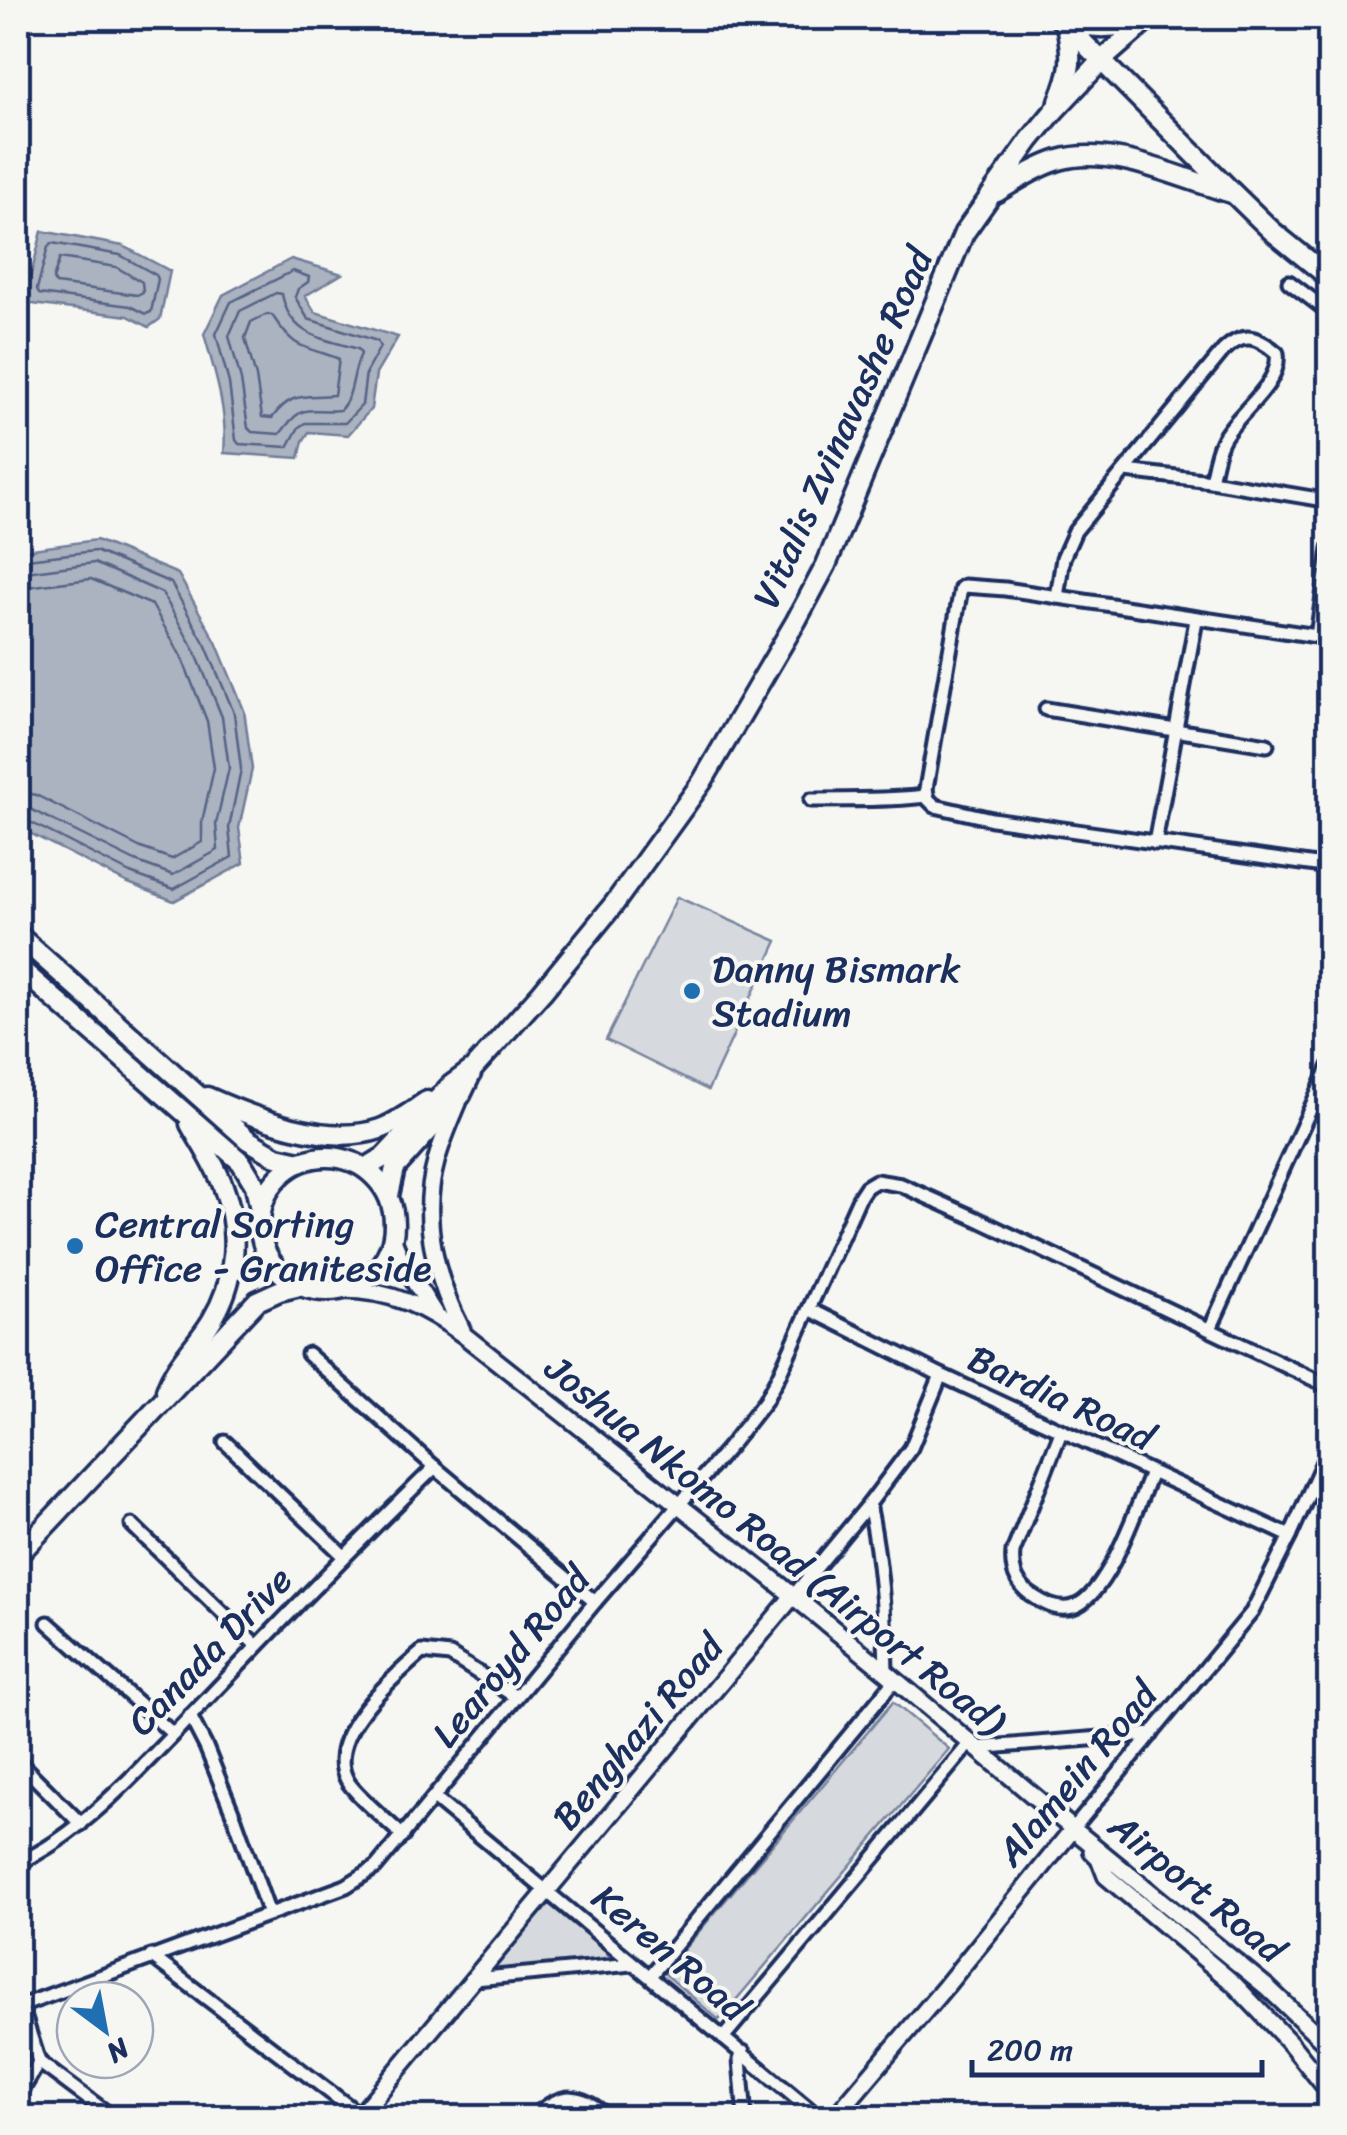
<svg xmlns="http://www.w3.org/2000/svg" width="1347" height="2135" viewBox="0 0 1347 2135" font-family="Sriracha,sans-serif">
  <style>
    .green { fill: #d6d9dd; stroke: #78849e; stroke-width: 2.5 }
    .water { fill: #abb2c0; stroke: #717e99; stroke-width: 2.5 }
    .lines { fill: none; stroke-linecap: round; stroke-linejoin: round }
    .shore { stroke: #556385; stroke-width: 2.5 }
    .minor-casing { stroke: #1b2f5e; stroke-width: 19 }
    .tertiary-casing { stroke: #1b2f5e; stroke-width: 22 }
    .primary-casing { stroke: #1b2f5e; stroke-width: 25 }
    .minor { stroke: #f6f6f2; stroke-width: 11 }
    .tertiary { stroke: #f6f6f2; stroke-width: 15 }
    .primary { stroke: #f6f6f2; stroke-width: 18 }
    .poi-dot { fill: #1f6fb2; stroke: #f6f6f2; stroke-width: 4 }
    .labels { text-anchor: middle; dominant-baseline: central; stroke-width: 8; stroke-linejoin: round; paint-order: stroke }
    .street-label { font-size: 38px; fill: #1b2f5e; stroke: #f6f6f2 }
    .poi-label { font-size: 38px; fill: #1b2f5e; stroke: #f6f6f2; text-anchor: start }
  </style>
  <rect width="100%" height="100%" fill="#f6f6f2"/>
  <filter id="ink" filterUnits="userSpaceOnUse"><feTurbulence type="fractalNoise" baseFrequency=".01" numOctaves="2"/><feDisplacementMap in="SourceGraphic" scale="20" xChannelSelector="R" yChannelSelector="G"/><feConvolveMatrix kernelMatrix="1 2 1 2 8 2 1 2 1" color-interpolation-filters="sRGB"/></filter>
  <g filter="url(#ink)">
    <g class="green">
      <polygon points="677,897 777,941 708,1090 606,1040"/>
      <polygon points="893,1702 949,1749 719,2020 664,1973"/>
      <polygon points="547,1902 606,1951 609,1957 602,1961 488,1971"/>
    </g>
    <g class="water">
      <polygon points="42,231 123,246 170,271 160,319 149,327 128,316 24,303"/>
      <path d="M291,259L342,274L305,296L315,312L398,337L376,374L371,409L348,435L309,432L303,441L299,458L224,453C228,412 215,373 204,334L223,295Z"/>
      <polygon points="96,540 178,574 216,642 244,710 252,769 239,828 244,863 174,901 126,882 18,827 18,551"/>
    </g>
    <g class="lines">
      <g class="shore">
        <polygon points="52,243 120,255 156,275 158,279 151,312 146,314 130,306 39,294 37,289 48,247"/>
        <polygon points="60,258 116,267 142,282 143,292 137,295 56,284 53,279"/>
        <polygon points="293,271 309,277 308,282 298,289 295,297 308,319 377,341 380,347 366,372 362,405 345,423 305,423 299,427 288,447 239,444 236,440 229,383 216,334 231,302"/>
        <path d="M276,293L282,294C290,337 323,338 358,349L361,354C351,374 355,394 340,410C305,413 304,401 280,434L252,432L248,428L241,380L229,336L240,311Z"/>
        <path d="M267,314L272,315C297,353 302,344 339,359L334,395C304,398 293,390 272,418L262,417L256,377L245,338L251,322Z"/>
        <polyline points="18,560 95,551 171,583 206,646 234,713 241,769 229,828 232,857 174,889 130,873 26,820 18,819"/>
        <polyline points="18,573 94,563 162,593 195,651 222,717 229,768 216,824 218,850 173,875 135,861 30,809 18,807"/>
        <polyline points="18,588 91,579 152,605 182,658 207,721 214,768 202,822 202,842 172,859 141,848 36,795 18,791"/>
      </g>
      <g class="minor-casing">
        <g id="minor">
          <polyline points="1289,282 1330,313"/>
          <polyline points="1126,471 1211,481 1330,501"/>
          <path d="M1057,597L1063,558L1075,531L1223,351C1243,331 1257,336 1277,353C1282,385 1235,414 1222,441C1216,453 1214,468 1211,481"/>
          <polyline points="1317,636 1330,548"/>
          <polyline points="1330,638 1005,589 964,586 961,588 926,789 928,799 935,806 992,819 1330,867"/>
          <polyline points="1046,709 1267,745"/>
          <path d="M811,800C850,799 888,801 926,796"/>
          <polyline points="1155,843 1196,620"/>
          <polyline points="809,1309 941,1375 1290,1536"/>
          <polyline points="1210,1329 1330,1066"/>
          <polyline points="308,1354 438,1470 595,1602"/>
          <path d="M1061,1432L1013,1552C1011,1572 1017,1587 1036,1598C1047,1605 1059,1611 1073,1607C1108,1596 1137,1506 1151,1473"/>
          <polyline points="225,1442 344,1556"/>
          <path d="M869,1504C881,1560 885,1615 886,1672"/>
          <polyline points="132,1525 257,1646"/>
          <polyline points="793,1596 869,1504 911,1448 941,1375"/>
          <polyline points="48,1623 173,1734"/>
          <polyline points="190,1716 206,1747 235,1819 269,1914"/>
          <polyline points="975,1748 1152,1734"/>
          <polyline points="18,1761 81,1824"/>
          <polyline points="434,1798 820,2118"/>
          <polyline points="1073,1829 1252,1612 1290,1536 1330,1446"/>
          <path d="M403,1836C391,1824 353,1793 347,1780C323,1736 393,1678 422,1652L450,1655L516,1697"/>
          <path d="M18,1863C87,1833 153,1754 206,1700C281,1621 357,1543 435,1467"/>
          <polyline points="151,1956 360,2115"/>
          <polyline points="650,1976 895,1680"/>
          <polyline points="475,1979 632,1964"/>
          <polyline points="18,2007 346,1886 376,1867 595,1602 729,1447 765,1401 779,1375 860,1196 866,1187 876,1181 901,1185 977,1219 1330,1387"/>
          <polyline points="723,2038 970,1743"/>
          <polyline points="743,2052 740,2060 745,2118"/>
          <polyline points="39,2062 114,2118"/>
          <polyline points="18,2097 39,2062 21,2006"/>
          <path d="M533,2118C561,2091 581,2092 609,2118"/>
        </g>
      </g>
      <g class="tertiary-casing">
        <g id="tertiary">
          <path d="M458,1103C450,1122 441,1142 436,1162C420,1219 436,1280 462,1330"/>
          <polyline points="393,1240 402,1262 434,1313"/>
          <path d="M342,1290C391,1290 426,1307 465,1336L770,1577L886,1672L1073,1829L1268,1988L1330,2047"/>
          <polyline points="1092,1851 1099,1858 1106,1876 1233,1983 1290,2043 1330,2093"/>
          <polyline points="362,2118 360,2115 793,1596"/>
          <polyline points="834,2118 946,1986 1073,1829"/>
        </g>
      </g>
      <g class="primary-casing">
        <g id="primary">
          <polyline points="1059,18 1233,193 1272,231 1330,278"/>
          <path d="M1067,23C1100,29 1111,29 1144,20"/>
          <path d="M1059,101C1072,70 1073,58 1066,25"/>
          <path d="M997,192C1017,180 1037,167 1059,160C1113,144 1180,179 1232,193"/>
          <polyline points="18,935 248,1140 277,1157 300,1162"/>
          <polyline points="18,967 241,1162 255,1185 260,1210"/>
          <path d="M207,1097C254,1118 328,1147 380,1129C397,1123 412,1111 427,1101"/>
          <circle cx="327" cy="1224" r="67"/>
          <polyline points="366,1168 384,1157 451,1085 473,1069 542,992 614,904 702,782 796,621 826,565 964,233 1030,140 1054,111 1102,60 1150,18"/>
          <polyline points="389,1195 395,1168 461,1095 471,1074"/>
          <path d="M166,1391C175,1363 198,1344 212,1320C237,1279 240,1230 223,1186C215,1164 201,1144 190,1124"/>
          <polyline points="18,1555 257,1301 279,1291 300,1286"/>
        </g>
      </g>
      <use href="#minor" class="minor"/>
      <use href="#tertiary" class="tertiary"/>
      <use href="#primary" class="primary"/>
    </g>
  </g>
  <g class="poi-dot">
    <circle cx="692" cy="991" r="10"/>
    <circle cx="75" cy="1246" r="10"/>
  </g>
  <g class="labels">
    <g class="street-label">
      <text transform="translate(843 428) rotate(-66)">Vitalis Zvinavashe Road</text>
      <text transform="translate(1061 1398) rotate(25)">Bardia Road</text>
      <text transform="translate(775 1545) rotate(39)">Joshua Nkomo Road (Airport Road)</text>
      <text transform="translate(210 1651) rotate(-46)">Canada Drive</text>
      <text transform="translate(511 1657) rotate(-50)">Learoyd Road</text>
      <text transform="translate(638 1732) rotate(-50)">Benghazi Road</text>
      <text transform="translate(1077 1774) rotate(-50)">Alamein Road</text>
      <text transform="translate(1197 1888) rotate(39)">Airport Road</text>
      <text transform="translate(670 1953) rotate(40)">Keren Road</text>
    </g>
    <g class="poi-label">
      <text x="712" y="969">Danny Bismark<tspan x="712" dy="44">Stadium</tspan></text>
      <text x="95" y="1224">Central Sorting<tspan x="95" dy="44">Office - Graniteside</tspan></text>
    </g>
  </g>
  <rect width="1347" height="2135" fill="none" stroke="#f6f6f2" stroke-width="60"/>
  <rect x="30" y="30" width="1287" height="2075" fill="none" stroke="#1b2f5e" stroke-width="4" filter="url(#ink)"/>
  <g transform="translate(105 2030) rotate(148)"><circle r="48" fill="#f6f6f2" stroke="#9ea6b7" stroke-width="2.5"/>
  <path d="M0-8L18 38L0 25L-18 38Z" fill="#1f6fb2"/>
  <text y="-15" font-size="28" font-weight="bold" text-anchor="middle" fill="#1b2f5e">N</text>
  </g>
  <path d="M972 2060v15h290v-15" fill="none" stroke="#1b2f5e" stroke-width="5"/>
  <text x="987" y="2060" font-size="30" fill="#1b2f5e" stroke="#f6f6f2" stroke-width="8" paint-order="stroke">200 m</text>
</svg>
